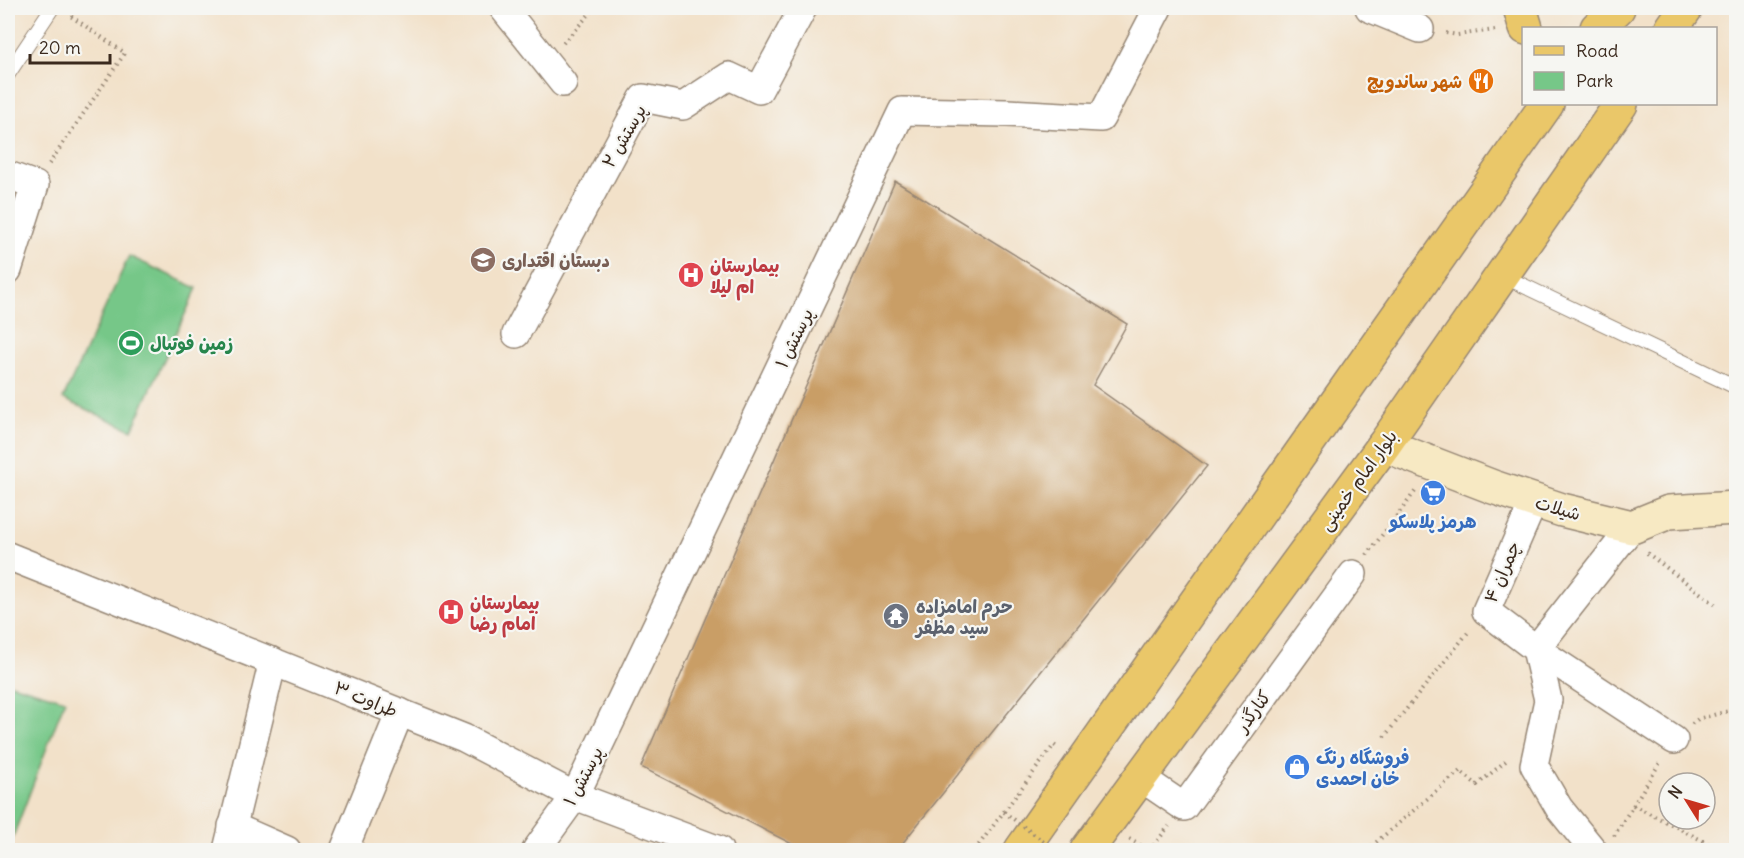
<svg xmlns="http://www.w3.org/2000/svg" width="1744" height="858" viewBox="0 0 1744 858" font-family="Delius,'Playpen Sans Arabic',sans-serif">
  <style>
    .green { fill: #76c788; stroke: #587853; stroke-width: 1.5 }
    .building { fill: #c99e66 }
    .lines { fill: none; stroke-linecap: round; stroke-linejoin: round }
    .lane-casing { stroke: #968674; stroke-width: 16 }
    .street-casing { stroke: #968674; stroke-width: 30 }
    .secondary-casing { stroke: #968674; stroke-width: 36 }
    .primary-casing { stroke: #968674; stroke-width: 36 }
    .path { stroke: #968674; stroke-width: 4; stroke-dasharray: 1.5 4.5; stroke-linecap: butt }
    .lane { stroke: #fff; stroke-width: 14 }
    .street { stroke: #fff; stroke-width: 27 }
    .secondary { stroke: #f7e9c3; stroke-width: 33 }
    .primary { stroke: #eac769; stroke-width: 33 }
    .path-bridge { stroke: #968674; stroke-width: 4; stroke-dasharray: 1.5 4.5; stroke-linecap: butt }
    .labels { text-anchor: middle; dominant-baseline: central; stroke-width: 4.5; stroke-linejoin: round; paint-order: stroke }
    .food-label { font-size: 18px; font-weight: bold; fill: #c56008; stroke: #f6f6f2; text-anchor: end }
    .street-label { font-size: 18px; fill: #3b2a1e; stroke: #f6f6f2 }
    .education-label { font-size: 18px; font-weight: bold; fill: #785e54; stroke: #f6f6f2; text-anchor: start }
    .health-label { font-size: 18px; font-weight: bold; fill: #be3a42; stroke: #f6f6f2; text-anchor: start }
    .leisure-label { font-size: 18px; font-weight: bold; fill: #27864d; stroke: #f6f6f2; text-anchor: start }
    .shop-label { font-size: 18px; font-weight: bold; fill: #366cbe; stroke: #f6f6f2 }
    .worship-label { font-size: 18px; font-weight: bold; fill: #5b616d; stroke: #f6f6f2; text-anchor: start }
  </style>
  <rect width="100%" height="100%" fill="#f6f6f2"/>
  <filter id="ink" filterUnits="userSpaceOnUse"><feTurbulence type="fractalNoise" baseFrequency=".0167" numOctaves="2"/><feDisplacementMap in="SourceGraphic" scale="12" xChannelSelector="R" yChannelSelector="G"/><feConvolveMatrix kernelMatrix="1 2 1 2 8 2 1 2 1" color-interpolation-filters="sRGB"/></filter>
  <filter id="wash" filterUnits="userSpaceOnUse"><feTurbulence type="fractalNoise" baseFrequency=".008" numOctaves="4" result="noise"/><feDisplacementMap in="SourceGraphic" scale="24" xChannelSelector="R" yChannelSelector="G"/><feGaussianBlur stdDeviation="1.35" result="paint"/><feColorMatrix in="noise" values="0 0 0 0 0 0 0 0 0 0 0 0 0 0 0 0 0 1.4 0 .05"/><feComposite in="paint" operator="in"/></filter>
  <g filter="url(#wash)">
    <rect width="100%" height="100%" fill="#f2e1c9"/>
    <g class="green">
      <polygon points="129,256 197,288 132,430 63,399"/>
      <polygon points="8,683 65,700 10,845 8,844"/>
    </g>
    <g id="blocks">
      <polygon class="building" points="895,181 1127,324 1093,385 1207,466 897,850 804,850 641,767"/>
    </g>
  </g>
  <g filter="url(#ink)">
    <use href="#blocks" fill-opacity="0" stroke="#968674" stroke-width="1.5"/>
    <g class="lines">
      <g class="lane-casing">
        <g id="lane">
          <polyline points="8,74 52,8"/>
          <polyline points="1501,275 1736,387"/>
        </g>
      </g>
      <g class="street-casing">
        <g id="street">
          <polyline points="503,8 563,83"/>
          <polyline points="1369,8 1420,29"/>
          <polyline points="8,175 35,185 8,270"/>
          <polyline points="516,334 643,98 683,106 729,76 759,90 803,8"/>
          <polyline points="1534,501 1486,611 1536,649 1548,700 1534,765 1559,808 1593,850"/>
          <polyline points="1632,527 1536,649 1674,740"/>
          <polyline points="8,556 464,738 575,796 719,850"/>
          <polyline points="1140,777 1184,807 1353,574"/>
          <polyline points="232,826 287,850"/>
          <polyline points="227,850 273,661"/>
          <polyline points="344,850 400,712"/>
          <polyline points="536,850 575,796 902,111 1007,113 1101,118 1158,8"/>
        </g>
      </g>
      <g class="secondary-casing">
        <polyline id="secondary" points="1384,445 1493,487 1562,510 1632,527 1669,512 1736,508"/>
      </g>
      <g class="primary-casing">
        <g id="primary">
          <polyline points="1520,8 1526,28"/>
          <polyline points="1597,28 1618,8"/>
          <polyline points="1672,28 1686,8"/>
          <polyline points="1021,850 1547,104"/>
          <polyline points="1087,850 1384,445 1621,104"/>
        </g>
      </g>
      <g class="path">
        <polyline points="1446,33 1457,35 1495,30"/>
        <polyline points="563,43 595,8"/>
        <polyline points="49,164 125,53 69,15"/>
        <polyline points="1647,553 1716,605"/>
        <polyline points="1367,555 1417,489"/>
        <polyline points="1692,724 1698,719 1736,709"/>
        <polyline points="1384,737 1470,630"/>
        <polyline points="1633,805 1721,850"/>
        <polyline points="1614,836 1661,761"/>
        <polyline points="1129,839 1149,850"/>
        <polyline points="975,850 1054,745 1058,748"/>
        <polyline points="1150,850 1169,826"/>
        <polyline points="1367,850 1460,771 1477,785 1507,760"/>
      </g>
      <use href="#lane" class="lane"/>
      <use href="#street" class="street"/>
      <use href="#secondary" class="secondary"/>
      <use href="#primary" class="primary"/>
      <polyline class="path-bridge" points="1004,812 1055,850"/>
    </g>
  </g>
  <defs>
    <g id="restaurant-disc" transform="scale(1.35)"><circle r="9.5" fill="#e8710a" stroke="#f6f6f2"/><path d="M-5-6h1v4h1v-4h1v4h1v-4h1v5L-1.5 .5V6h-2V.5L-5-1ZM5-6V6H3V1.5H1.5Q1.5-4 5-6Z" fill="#fff"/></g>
    <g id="school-disc" transform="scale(1.35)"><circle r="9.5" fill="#8d6e63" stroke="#f6f6f2"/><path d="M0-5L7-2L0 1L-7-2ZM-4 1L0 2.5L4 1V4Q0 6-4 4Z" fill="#fff"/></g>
    <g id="hospital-disc" transform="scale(1.35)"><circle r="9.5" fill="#e0444e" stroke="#f6f6f2"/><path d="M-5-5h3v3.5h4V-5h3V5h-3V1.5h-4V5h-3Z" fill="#fff"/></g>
    <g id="stadium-disc" transform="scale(1.35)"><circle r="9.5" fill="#2e9e5b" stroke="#f6f6f2"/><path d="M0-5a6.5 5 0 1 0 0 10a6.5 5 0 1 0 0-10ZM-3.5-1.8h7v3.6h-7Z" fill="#fff"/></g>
    <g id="supermarket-disc" transform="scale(1.35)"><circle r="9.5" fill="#3f7fe0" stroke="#f6f6f2"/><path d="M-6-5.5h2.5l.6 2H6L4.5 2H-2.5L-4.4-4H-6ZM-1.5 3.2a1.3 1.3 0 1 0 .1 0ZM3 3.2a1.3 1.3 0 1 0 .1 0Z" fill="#fff"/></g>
    <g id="temple-disc" transform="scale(1.35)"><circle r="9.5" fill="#6b7280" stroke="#f6f6f2"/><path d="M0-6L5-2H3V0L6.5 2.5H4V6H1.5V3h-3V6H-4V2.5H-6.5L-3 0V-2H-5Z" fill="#fff"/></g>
    <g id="shop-disc" transform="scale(1.35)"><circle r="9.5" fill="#3f7fe0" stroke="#f6f6f2"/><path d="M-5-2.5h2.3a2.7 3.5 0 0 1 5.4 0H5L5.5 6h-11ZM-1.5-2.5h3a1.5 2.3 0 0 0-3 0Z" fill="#fff"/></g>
  </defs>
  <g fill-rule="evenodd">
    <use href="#restaurant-disc" x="1481" y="81"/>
    <use href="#school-disc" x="483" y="260"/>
    <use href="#hospital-disc" x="691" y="275"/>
    <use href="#stadium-disc" x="131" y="343"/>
    <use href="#supermarket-disc" x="1433" y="493"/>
    <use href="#hospital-disc" x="451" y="612"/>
    <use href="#temple-disc" x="896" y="616"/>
    <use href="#shop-disc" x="1297" y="767"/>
  </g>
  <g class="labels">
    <g class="food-label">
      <text x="1462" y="81">شهر ساندویچ</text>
    </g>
    <g class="street-label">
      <text transform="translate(624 136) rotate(-60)">پرستش ۲</text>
      <text transform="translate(794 338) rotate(-64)">پرستش ۱</text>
      <text transform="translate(1358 480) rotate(-54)">بلوار امام خمینی</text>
      <text transform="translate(1558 508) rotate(16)">شیلات</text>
      <text transform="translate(1502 572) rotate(-67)">چمران ۴</text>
      <text transform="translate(366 699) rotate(22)">طراوت ۳</text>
      <text transform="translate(1253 711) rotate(-54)">کنارگذر</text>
      <text transform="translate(583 776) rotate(-62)">پرستش ۱</text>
    </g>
    <g class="education-label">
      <text x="502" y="260">دبستان اقتداری</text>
    </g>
    <g class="health-label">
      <text x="710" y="265">بیمارستان<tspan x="710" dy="21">ام لیلا</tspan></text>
      <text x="470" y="602">بیمارستان<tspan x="470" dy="21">امام رضا</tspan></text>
    </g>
    <g class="leisure-label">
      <text x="150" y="343">زمین فوتبال</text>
    </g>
    <g class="shop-label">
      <text x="1433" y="521">هرمز پلاسکو</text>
      <text x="1316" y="757" text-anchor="start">فروشگاه رنگ<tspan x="1316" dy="21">خان احمدی</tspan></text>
    </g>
    <g class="worship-label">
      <text x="916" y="606">حرم امامزاده<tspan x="916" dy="21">سید مظفر</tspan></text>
    </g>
  </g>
  <rect width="1744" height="858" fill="none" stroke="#f6f6f2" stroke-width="30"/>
  <rect x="1522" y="27" width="195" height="78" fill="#f6f6f2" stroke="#aba49d" stroke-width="1.5"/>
  <rect x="1534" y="46" width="30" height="9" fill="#eac769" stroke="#aba49d" stroke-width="1.5"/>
  <text x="1576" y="57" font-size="18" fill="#3b2a1e">Road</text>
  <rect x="1534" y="72" width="30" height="18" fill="#76c788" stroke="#aba49d" stroke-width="1.5"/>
  <text x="1576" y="87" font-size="18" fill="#3b2a1e">Park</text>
  <g transform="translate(1687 801) rotate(307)"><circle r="28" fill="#f6f6f2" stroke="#aba49d" stroke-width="1.5"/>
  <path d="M0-4.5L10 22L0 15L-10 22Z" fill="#c8321e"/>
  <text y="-9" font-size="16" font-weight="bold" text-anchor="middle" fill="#3b2a1e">N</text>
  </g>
  <path d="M30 54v9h80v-9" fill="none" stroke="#3b2a1e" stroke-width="3"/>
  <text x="39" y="54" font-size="18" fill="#3b2a1e" stroke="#f6f6f2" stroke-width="4.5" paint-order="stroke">20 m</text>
</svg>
